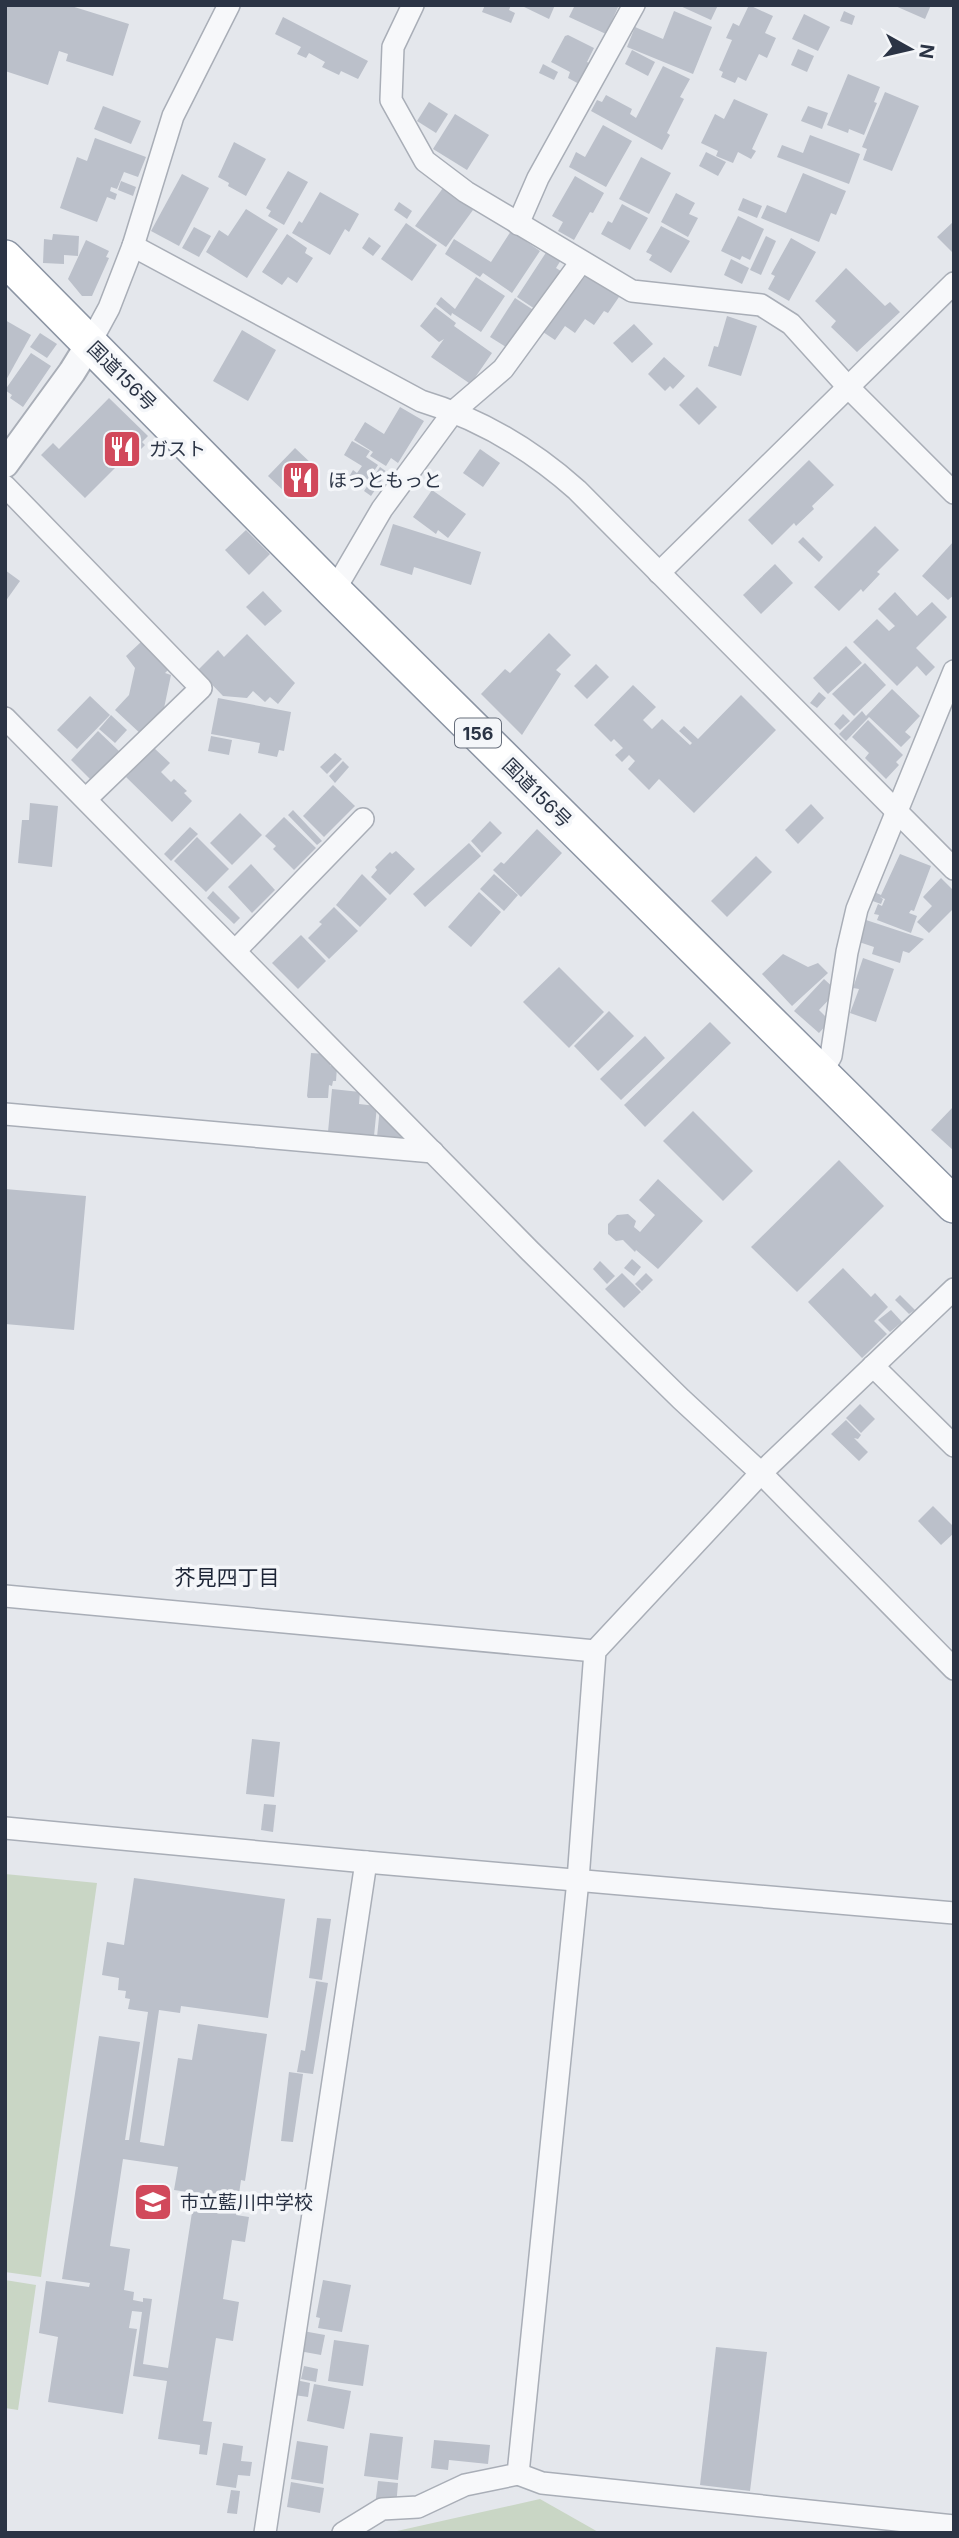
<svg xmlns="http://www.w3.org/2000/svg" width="959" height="2538" viewBox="0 0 959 2538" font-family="Inter,'Noto Sans JP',sans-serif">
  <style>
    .green { fill: #c9d6c5 }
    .building { fill: #bbc0ca; fill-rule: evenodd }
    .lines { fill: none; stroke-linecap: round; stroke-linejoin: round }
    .minor-casing { stroke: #a9aeb7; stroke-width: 24 }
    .tertiary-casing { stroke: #a9aeb7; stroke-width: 30 }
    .trunk-casing { stroke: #8b94a3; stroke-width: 38 }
    .minor { stroke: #f7f8fa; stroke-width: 21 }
    .tertiary { stroke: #f7f8fa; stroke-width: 26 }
    .trunk { stroke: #fff; stroke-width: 35 }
    .labels { text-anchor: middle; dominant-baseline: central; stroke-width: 7; stroke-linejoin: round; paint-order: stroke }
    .shield { fill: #f4f6f9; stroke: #676e7b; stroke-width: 2 }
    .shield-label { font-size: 18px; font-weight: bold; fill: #2b3445 }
    .street-label { font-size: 19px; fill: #2b3445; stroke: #f4f6f9 }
    .poi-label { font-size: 19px; fill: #2b3445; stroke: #f4f6f9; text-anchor: start }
    .neighbourhood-label { font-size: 21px; fill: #1d2536; stroke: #f4f6f9 }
  </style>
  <rect width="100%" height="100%" fill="#e4e7ec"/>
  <g class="green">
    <polygon points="5,1874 97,1883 41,2277 5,2272"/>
    <polygon points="5,2280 36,2285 18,2410 5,2408"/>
    <polygon points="540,2499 600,2533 388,2533"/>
  </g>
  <g class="building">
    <polygon points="5,5 68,5 129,24 113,76 66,61 68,54 59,51 48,85 5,71"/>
    <polygon points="485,5 511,5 509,10 515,13 511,23 482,12"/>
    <polygon points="520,5 555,5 549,19"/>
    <polygon points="575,5 619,5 606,34 569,17"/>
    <polygon points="678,5 718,5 711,20"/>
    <polygon points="749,5 773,16 765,33 776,38 767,58 759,54 746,81 738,77 735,83 721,77 723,72 719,70 732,40 726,38 733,23 739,26"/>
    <polygon points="893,5 931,5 925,19"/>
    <polygon points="674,11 712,27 693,74 627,47 635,27 663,39"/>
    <polygon points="844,11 855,16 852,25 840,21"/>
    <polygon points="804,14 830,27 818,51 792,39"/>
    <polygon points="283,17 368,61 358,79 341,71 339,75 322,67 325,62 309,53 306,58 297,54 301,47 275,34"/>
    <polygon points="568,35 594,48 587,62 591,64 581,85 568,78 570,72 551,62 565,36"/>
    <polygon points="798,49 814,56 807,72 791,65"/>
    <polygon points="632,50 655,62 648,76 625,64"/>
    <polygon points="543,64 558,72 554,80 539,73"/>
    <polygon points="663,66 690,79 680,97 684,99 667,133 670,135 662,150 591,111 597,100 602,102 606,95 632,109 630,114 636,118"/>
    <polygon points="848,74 880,87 874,102 877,103 864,135 849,129 848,133 827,125"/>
    <polygon points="885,92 919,106 892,171 863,160 867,149 862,147"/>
    <polygon points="734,99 768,114 752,149 756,151 751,159 738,152 733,163 716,156 718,151 701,143 715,114 724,119"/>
    <polygon points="429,102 448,114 436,133 417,121"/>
    <polygon points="103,106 141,121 131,144 94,129"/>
    <polygon points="808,106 828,113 822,129 801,121"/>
    <polygon points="455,114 489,135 467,170 433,149"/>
    <polygon points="603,125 632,141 606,187 569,167 576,152 585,157"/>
    <polygon points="810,135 860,154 849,184 777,157 782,145 803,153"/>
    <polygon points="95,138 146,157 138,177 124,172 117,189 111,187 110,191 117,194 115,200 107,197 97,222 60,208 77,157 87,161"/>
    <polygon points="234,142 266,159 246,196 228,186 229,183 218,177"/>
    <polygon points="706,152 726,162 718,176 699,166"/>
    <polygon points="641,157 671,173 649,214 619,199"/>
    <polygon points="288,171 308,182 284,225 268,216 271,211 266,208"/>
    <polygon points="803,173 846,191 836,215 831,213 819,242 761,218 767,205 786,213"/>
    <polygon points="182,174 209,188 179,246 151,231"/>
    <polygon points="575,176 604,193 593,213 590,212 574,240 558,231 563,222 552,216"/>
    <polygon points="121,181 136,187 133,196 118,190"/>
    <polygon points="443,188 473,210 446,247 415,226"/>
    <polygon points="320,192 359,214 349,232 345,229 330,255 292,233 299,221 302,223"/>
    <polygon points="676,193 695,203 689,214 698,218 688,237 661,222"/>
    <polygon points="743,198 762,206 757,218 738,210"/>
    <polygon points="399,202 412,211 407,219 394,210"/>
    <polygon points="622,204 648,218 630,250 601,234 608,221 612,223"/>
    <polygon points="246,209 278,229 247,278 206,252 219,230 228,236"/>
    <polygon points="738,216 764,229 750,260 742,256 740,260 721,251"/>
    <polygon points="954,221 954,254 937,237"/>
    <polygon points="406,223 437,245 412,281 381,259"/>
    <polygon points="661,226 690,241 671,273 649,260 652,255 646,252"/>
    <polygon points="194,227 211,236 199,257 182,248"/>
    <polygon points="511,231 540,251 512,293 483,273 480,277 445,254 454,239 491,262"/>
    <polygon points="53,234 79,236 78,256 64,255 64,264 43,263 44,239 52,240"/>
    <polygon points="287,234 307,248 305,253 313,258 297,283 288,277 282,285 262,272"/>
    <polygon points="766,236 776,241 761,275 750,270"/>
    <polygon points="369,237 381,246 373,256 362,248"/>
    <polygon points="791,238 816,252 789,301 768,289 775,276 771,274"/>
    <polygon points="86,240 109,251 106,257 109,258 92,296 82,296 68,279"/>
    <polygon points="547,251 561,260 556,268 564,273 535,309 517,297"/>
    <polygon points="731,259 749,268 742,284 724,275"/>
    <polygon points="846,268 885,306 890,302 900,312 857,352 831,327 836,321 815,301"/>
    <polygon points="587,274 619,297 608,313 604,311 594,325 585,319 575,333 565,326 555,340 543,332"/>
    <polygon points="476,277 505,296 481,332 452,313 451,316 436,304 441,297 455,309"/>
    <polygon points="515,298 538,313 514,352 490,337"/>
    <polygon points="435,307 456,323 454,326 492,353 472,382 469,383 431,357 444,339 439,342 420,326"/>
    <polygon points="727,316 757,326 741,376 708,366 714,346 718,347"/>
    <polygon points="5,320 31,335 5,382"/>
    <polygon points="634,324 653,344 632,363 613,343"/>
    <polygon points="242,330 276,350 248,401 213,381"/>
    <polygon points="40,333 57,344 47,358 30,347"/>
    <polygon points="31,353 51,366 23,407 10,398 12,395 5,390"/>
    <polygon points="664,357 685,376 673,389 670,386 665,391 648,374"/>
    <polygon points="697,387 717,407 699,425 679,405"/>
    <polygon points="109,398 148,436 142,442 145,445 131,459 127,456 85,498 41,455 53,443 59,449"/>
    <polygon points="400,407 424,421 398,463 391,458 386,466 370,456 373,452 354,440 365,422 384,434"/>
    <polygon points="352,441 370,451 366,457 378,465 368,480 366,478 361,485 349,477 353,470 357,473 362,466 344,455"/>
    <polygon points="295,448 314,466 287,494 268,476"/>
    <polygon points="480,449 500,463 483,487 463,473"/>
    <polygon points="809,460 834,485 812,506 814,509 796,526 794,523 772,545 748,520"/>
    <polygon points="380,467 387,472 371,496 364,491"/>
    <polygon points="432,490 466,514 448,538 438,530 436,534 413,517"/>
    <polygon points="393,524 481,552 471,585 414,567 412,575 380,565"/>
    <polygon points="875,526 899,550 877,572 880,574 863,592 861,589 839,611 814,587"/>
    <polygon points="246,530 270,554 249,575 225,550"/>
    <polygon points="803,537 823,557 819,562 798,542"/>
    <polygon points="954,541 954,595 948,600 922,576"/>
    <polygon points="775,564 793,583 761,614 743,595"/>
    <polygon points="5,570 20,581 5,602"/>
    <polygon points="263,591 282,611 265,626 246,607"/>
    <polygon points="895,592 917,616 932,602 947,617 916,648 935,667 926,676 917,666 897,686 853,642 877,619 889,631 895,626 878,609"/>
    <polygon points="549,633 571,655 556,670 561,674 522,735 481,694 505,669 510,673"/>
    <polygon points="247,634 295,683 278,704 270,697 265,702 253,691 247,698 223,696 198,670 218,650 224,657"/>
    <polygon points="141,642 168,670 165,673 171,675 163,713 142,735 115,710 129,695 135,668 126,656"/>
    <polygon points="846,646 862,663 828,694 813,678"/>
    <polygon points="865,663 886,685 854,716 832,694"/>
    <polygon points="596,664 609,677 587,699 574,686"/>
    <polygon points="633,685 656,707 643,720 652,729 662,719 690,745 692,743 679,731 684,726 698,739 741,695 776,730 694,813 659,779 649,790 628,769 635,761 629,755 622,762 615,755 623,748 614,739 611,742 594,725"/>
    <polygon points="892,689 920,716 905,732 911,737 901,747 869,717 846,741 839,734 862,711 866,716"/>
    <polygon points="819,692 826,698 817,708 810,703"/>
    <polygon points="90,696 110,715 77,749 57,730"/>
    <polygon points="218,698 291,712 284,751 279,750 277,757 258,753 260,743 211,734"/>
    <polygon points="843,714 850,721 840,730 834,724"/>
    <polygon points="111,715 127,730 115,743 99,729"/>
    <polygon points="868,720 903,755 896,762 899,765 886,779 865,758 869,753 852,737"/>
    <polygon points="98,731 120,752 92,781 71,760"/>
    <polygon points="211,736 232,740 229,755 208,751"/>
    <polygon points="154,748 170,763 161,772 171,782 174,779 187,791 184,793 192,801 172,822 126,777"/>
    <polygon points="335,753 342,759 327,774 320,767"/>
    <polygon points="343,761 349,767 335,783 329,776"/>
    <polygon points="333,785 355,806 324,837 303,816"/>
    <polygon points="30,803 58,806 52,867 18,863 22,820 29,820"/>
    <polygon points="811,804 824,818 798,844 785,830"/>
    <polygon points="293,810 322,841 317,845 288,815"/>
    <polygon points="240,813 262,835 232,865 210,843"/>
    <polygon points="284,817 316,848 294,870 273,849 276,846 265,836"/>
    <polygon points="490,821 502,833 482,853 471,841"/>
    <polygon points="190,827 198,834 171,861 164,854"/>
    <polygon points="537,829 562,853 521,897 493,870 501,862 504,864"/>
    <polygon points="197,837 229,869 206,892 174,861"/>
    <polygon points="469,843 481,856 425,907 413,894"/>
    <polygon points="396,851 415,869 390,895 371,877 377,870 375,867 390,852 392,854"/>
    <polygon points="900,854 931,866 914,911 911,910 909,913 917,916 911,933 877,920 879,915 874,914 878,904 882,906 885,899 880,897 883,899 881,904 867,899 870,890 881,895"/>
    <polygon points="756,856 772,872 727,917 711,901"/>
    <polygon points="251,864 275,890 252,913 228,887"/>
    <polygon points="362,874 387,899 360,927 336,905"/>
    <polygon points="494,874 518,895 504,911 480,889"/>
    <polygon points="941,878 954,891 954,908 929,933 917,922 932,906 923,897"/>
    <polygon points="213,891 240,918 234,924 207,898"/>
    <polygon points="479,892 501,912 471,947 448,927"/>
    <polygon points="334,907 358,931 329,959 308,938 322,924 319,922"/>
    <polygon points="866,920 924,939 909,953 903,951 900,963 872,954 874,947 859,942"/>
    <polygon points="301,935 326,961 298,989 272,963"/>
    <polygon points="783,954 808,967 818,963 828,973 792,1006 762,974"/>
    <polygon points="863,958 894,969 876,1022 850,1013 859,989 853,988"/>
    <polygon points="559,967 604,1012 569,1048 523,1002"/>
    <polygon points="824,979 837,991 819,1010 830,1021 819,1033 794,1011"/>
    <polygon points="609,1011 634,1036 598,1071 574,1046"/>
    <polygon points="710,1022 731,1043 645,1127 624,1105"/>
    <polygon points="645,1036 665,1058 621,1100 600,1079"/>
    <polygon points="311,1053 326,1054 326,1059 331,1060 330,1066 337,1067 336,1081 333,1081 332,1086 329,1085 328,1098 308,1098 307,1096"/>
    <polygon points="332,1089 360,1092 359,1104 377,1106 374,1136 328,1132"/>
    <polygon points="954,1106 954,1151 931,1130"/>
    <polygon points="380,1108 403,1130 401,1140 377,1137"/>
    <polygon points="693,1111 753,1171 723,1201 663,1141"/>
    <polygon points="839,1160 884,1206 797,1292 751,1247"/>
    <polygon points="658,1179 703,1221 658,1269 636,1250 635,1252 623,1240 616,1241 608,1234 608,1224 617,1215 628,1214 636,1221 634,1227 640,1232 655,1215 639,1200"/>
    <polygon points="5,1189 86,1196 74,1330 5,1324"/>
    <polygon points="632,1259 641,1267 634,1276 624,1268"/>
    <polygon points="600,1261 615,1276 607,1284 593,1269"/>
    <polygon points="843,1268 871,1297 875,1293 888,1307 874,1321 887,1334 862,1358 808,1302"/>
    <polygon points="622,1273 641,1292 624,1308 605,1289"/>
    <polygon points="646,1273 653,1280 642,1291 635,1284"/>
    <polygon points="900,1295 915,1310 909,1314 895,1300"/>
    <polygon points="891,1310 902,1322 890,1332 878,1320"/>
    <polygon points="860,1404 875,1419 861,1433 846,1418"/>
    <polygon points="846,1420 861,1435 858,1439 854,1438 868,1452 859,1461 831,1434"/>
    <polygon points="933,1506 954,1527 954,1533 941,1545 918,1521"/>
    <polygon points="252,1739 280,1742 274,1797 246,1794"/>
    <polygon points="264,1804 276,1805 273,1832 261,1830"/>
    <path d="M134,1878L285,1899L268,2018L181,2006L180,2013L159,2010L140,2142L164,2146L178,2058L192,2060L198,2024L267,2034L245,2181L241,2180L236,2215L249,2217L245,2242L232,2240L223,2299L239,2302L233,2341L216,2338L203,2421L212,2422L207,2455L199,2454L200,2445L158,2439L167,2381L133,2376L142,2312L132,2311L129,2328L137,2329L123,2414L48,2402L58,2337L39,2333L46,2281L89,2287L90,2283L62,2279L99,2036L140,2042L125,2140H129L148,2012L128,2009L130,1999L125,1998L126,1991L118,1990L119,1978L102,1975L107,1942L124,1945ZM123,2159L178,2167L174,2190L195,2193L168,2368L143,2364L152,2299L143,2298V2302L133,2300L134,2292L124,2290L130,2249L110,2246Z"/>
    <polygon points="317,1918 331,1919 322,1980 309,1978"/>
    <polygon points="316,1981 328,1983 313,2074 297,2072 301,2050 305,2051"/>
    <polygon points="289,2072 303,2074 293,2142 281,2141"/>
    <polygon points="323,2280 351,2285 342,2332 318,2328 320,2318 316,2317"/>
    <polygon points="303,2331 325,2335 321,2355 299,2351"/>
    <polygon points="334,2340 369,2345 363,2386 328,2381"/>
    <polygon points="716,2347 767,2352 750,2491 700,2485"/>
    <polygon points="304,2366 318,2369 316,2382 301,2379"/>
    <polygon points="296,2380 310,2383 308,2397 294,2395"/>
    <polygon points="314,2384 351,2391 344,2429 307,2421"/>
    <polygon points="370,2433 403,2437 398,2480 364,2476"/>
    <polygon points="434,2440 490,2445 488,2464 449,2460 448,2470 431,2468"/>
    <polygon points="297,2441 328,2446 323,2484 291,2479"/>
    <polygon points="223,2443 243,2446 241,2461 252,2462 250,2476 238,2475 236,2488 216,2485"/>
    <polygon points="378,2481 398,2483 396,2507 375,2506"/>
    <polygon points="291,2482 324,2488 320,2513 287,2507"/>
    <polygon points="231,2490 240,2491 237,2514 227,2513"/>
  </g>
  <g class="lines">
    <g class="minor-casing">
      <g id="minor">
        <polyline points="413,5 393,47 391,100 425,161 466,192 632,291 761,305 791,324 848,387 954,493"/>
        <polyline points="518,224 538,178 634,5"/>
        <path d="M133,246L421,401C478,418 532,450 577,490L954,869"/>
        <polyline points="90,343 109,308 133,246 173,116 229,5"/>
        <polyline points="5,486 201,688 86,799"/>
        <polyline points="659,573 954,283"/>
        <polyline points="334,591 382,509 454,411 503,369 581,262"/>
        <polyline points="5,718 530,1251 681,1399 761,1473 954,1669"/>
        <polyline points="235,951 363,819"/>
        <polyline points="821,1074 831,1056 847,952 857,909 954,671"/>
        <polyline points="5,1114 433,1152"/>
        <polyline points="873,1366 954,1446"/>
        <polyline points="5,1596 595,1651"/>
        <polyline points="5,1828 366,1862 954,1913"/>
        <polyline points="518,2474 542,2483 954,2526"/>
        <polyline points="265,2533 366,1862"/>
        <polyline points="343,2533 382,2509 418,2507 465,2485 518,2474 578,1880 595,1651 761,1473 954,1289"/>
      </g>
    </g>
    <g class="tertiary-casing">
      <polyline id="tertiary" points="5,464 72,372 90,343"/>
    </g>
    <g class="trunk-casing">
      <polyline id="trunk" points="5,258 334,591 954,1205"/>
    </g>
    <use href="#minor" class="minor"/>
    <use href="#tertiary" class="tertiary"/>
    <use href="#trunk" class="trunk"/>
  </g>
  <defs>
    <g id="restaurant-square" transform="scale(2.0125)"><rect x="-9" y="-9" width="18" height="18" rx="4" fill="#d1495b" stroke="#f4f6f9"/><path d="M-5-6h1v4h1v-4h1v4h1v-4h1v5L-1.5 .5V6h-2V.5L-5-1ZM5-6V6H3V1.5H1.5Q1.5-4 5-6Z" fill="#fff"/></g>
    <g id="school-square" transform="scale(2.0125)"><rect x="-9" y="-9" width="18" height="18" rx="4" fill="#d1495b" stroke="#f4f6f9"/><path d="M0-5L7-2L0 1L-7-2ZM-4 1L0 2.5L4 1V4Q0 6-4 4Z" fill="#fff"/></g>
  </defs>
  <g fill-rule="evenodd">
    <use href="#restaurant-square" x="122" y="449"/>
    <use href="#restaurant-square" x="301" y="480"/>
    <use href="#school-square" x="153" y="2202"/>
  </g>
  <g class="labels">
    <rect class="shield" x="455" y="718.5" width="46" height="29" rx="5"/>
    <g class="shield-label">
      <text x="478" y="733">156</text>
    </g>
    <g class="street-label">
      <text transform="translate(122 376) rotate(45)">国道156号</text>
      <text transform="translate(537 793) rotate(45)">国道156号</text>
    </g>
    <g class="poi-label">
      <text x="149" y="449">ガスト</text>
      <text x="328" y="480">ほっともっと</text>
      <text x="180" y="2202">市立藍川中学校</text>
    </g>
    <g class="neighbourhood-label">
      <text x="227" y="1577">芥見四丁目</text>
    </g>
  </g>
  <rect width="959" height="2538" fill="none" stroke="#2b3445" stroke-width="14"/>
  <g transform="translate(910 49) rotate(98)" stroke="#f4f6f9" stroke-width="5" paint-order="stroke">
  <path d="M0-5L12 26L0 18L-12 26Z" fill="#2b3445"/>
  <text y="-10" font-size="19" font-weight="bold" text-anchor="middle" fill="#2b3445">N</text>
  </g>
</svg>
